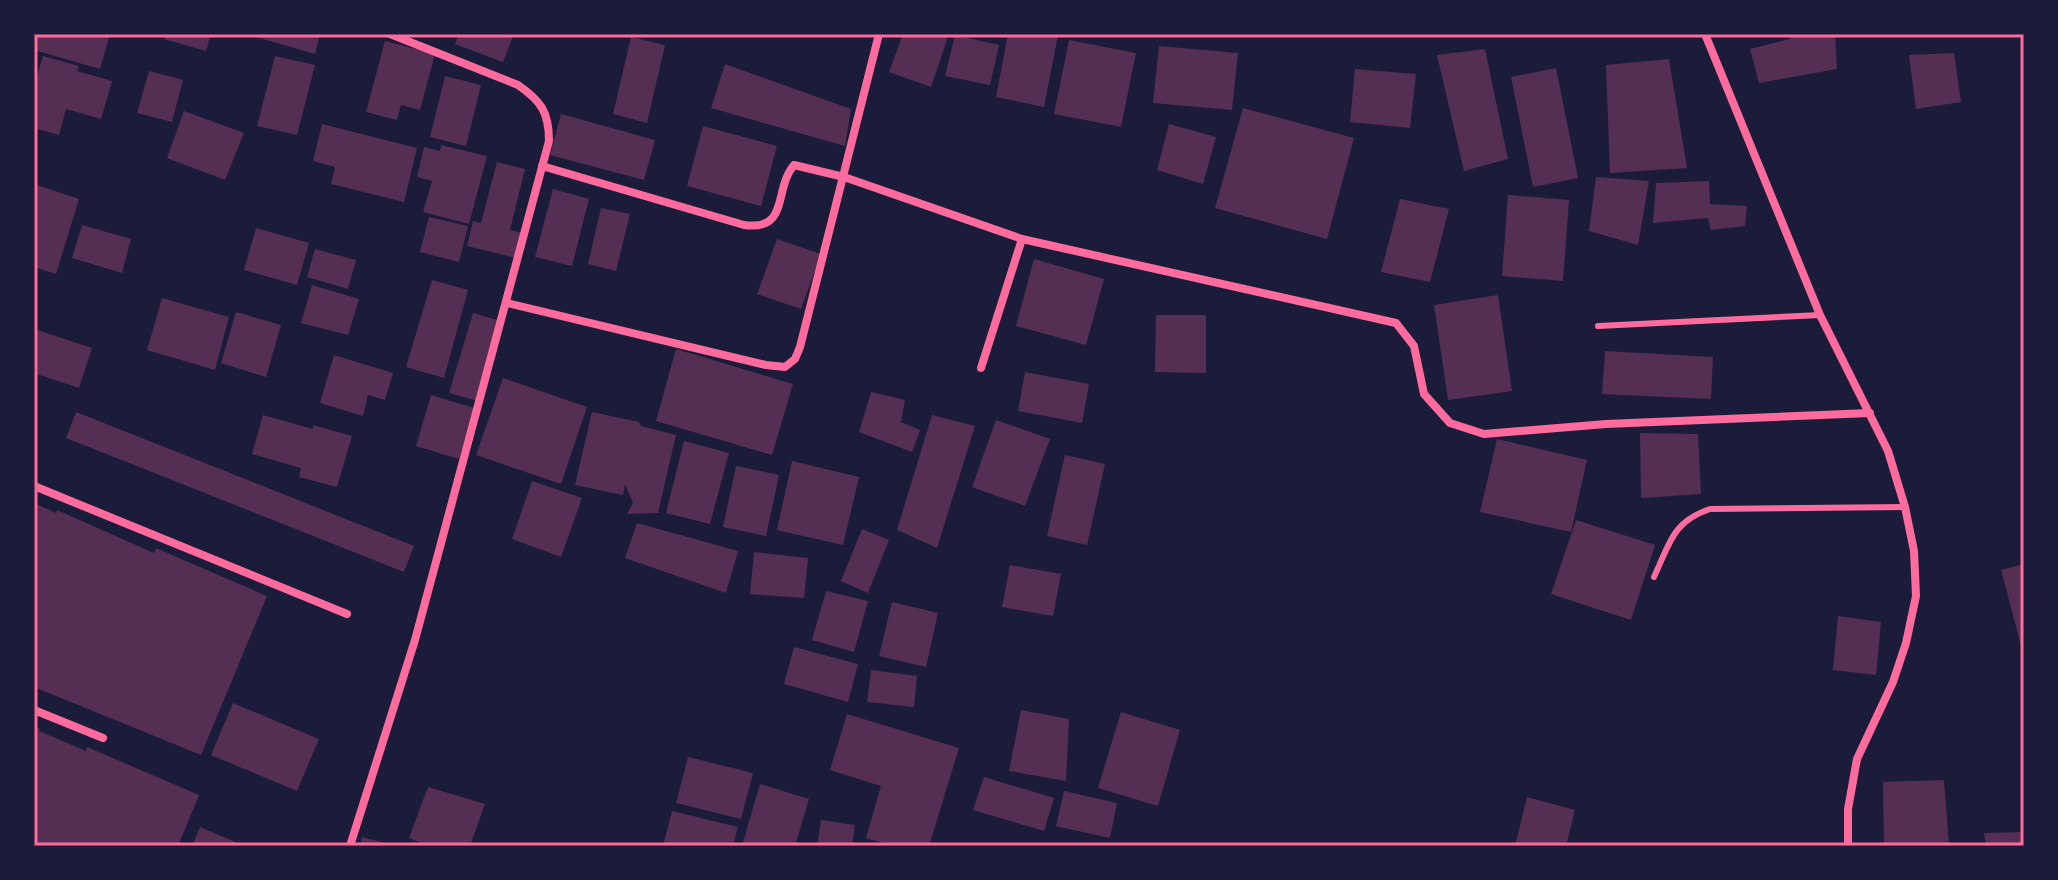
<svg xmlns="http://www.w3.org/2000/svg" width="2058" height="880" viewBox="0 0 2058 880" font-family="Lato,sans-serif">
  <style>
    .building { fill: #542f53 }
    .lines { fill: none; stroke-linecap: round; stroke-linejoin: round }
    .service { stroke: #ff6b9d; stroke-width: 6 }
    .minor { stroke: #ff6b9d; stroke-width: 8 }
    .neatline { fill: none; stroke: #ff6b9d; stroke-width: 3 }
  </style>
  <rect width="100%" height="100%" fill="#1b1b3a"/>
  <g class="building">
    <polygon points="34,34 110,34 100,69 34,50"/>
    <polygon points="166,34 211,34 206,51 164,39"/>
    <polygon points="245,34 320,34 315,54"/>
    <polygon points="459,34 514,34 503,62 455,44"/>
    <polygon points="903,34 949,34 931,87 889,72"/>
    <polygon points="1008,34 1058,35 1044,107 996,97"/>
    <polygon points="1789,34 1835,34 1837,69 1759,83 1750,49 1790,39"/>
    <polygon points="955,35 999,45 990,85 945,76"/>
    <polygon points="631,37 665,45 647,123 613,114"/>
    <polygon points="1069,40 1136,53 1121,127 1054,114"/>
    <polygon points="385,41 435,54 420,110 401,105 397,120 366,112"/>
    <polygon points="1159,46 1238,53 1232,110 1153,103"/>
    <polygon points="1485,49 1508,159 1464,171 1437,55"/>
    <polygon points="1954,53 1961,102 1916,109 1909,55"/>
    <polygon points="43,56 79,66 77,71 112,81 101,119 66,109 59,135 34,128 34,86"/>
    <polygon points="275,56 315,65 297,135 257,126"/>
    <polygon points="1669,59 1687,168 1610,173 1606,65"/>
    <polygon points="725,64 851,109 845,146 711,108"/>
    <polygon points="1556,68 1578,178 1533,187 1511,77"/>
    <polygon points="1355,69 1416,74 1410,128 1350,122"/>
    <polygon points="149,71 183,80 172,122 137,113"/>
    <polygon points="445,76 481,85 466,146 430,137"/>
    <polygon points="1243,108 1354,138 1327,239 1215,208"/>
    <polygon points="184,111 244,133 225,180 167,158"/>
    <polygon points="561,114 655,140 644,180 550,155"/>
    <polygon points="322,124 417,148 404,202 331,184 335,167 313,161"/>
    <polygon points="1169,124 1216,137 1203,184 1157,170"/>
    <polygon points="703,126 777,146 761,206 687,186"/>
    <polygon points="441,145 487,156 469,224 423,212 432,181 417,177 424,147 440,151"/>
    <polygon points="497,162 525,169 510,230 523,233 516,258 467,246 473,221 481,223"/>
    <polygon points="1596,177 1649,181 1638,245 1589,231"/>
    <polygon points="1709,181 1710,204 1747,206 1745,226 1711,230 1708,218 1653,223 1656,183"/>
    <polygon points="34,184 79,199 56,274 34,267"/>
    <polygon points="553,189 589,199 572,266 535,257"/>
    <polygon points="1508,195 1569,200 1563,281 1502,276"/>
    <polygon points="1400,199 1449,209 1430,282 1381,272"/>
    <polygon points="601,208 630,214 616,271 588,264"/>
    <polygon points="429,217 468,226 459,262 420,252"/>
    <polygon points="82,225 131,239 122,273 72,258"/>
    <polygon points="256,228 309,243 297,285 244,270"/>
    <polygon points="777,239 821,254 801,309 757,294"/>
    <polygon points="315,249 356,260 348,289 307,277"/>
    <polygon points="1034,259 1104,279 1086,345 1016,326"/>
    <polygon points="432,280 468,290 444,378 406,367"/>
    <polygon points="312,285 359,299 348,335 301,323"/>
    <polygon points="1498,295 1512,391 1448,400 1434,305"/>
    <polygon points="162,298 229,317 215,370 147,350"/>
    <polygon points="236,312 281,325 266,377 221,363"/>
    <polygon points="473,313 501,321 478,401 449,393"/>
    <polygon points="1156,315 1206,315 1206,373 1155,372"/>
    <polygon points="34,329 92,348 79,388 34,373"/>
    <polygon points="676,349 793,384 772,455 656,421"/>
    <polygon points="1605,351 1713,357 1711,399 1602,394"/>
    <polygon points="334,355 393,373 385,400 368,395 363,416 320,403"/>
    <polygon points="1025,372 1089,384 1082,423 1018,411"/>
    <polygon points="503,378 587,407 561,484 476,455"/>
    <polygon points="871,392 905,400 901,422 920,430 912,452 859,432"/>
    <polygon points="431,395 474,408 459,459 416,446"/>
    <polygon points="76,412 414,546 404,572 66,438"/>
    <polygon points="592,412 639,422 641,426 676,435 658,513 627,514 633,503 625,484 623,495 575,485"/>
    <polygon points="263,415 313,429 313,425 352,436 337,487 299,477 301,468 252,454"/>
    <polygon points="932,415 975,426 937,548 897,530"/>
    <polygon points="996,420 1050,439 1025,506 972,487"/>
    <polygon points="1640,433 1698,434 1701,494 1641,498"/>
    <polygon points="1497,439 1587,460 1571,532 1480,512"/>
    <polygon points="684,441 729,453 710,524 666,513"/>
    <polygon points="1065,455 1105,464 1087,545 1047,536"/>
    <polygon points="792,461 859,477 843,545 777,530"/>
    <polygon points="736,466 779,475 766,536 723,527"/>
    <polygon points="532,481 582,498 561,557 512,539"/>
    <polygon points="34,503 56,513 57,510 154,553 156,548 267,596 201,755 34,687"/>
    <polygon points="1576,520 1655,545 1631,620 1551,594"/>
    <polygon points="637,523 738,551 726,593 625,558"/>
    <polygon points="862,529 889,540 868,593 841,581"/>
    <polygon points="754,552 808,558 804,598 750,594"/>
    <polygon points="2024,564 2024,652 2023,653 2001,570"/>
    <polygon points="1010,565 1061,574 1053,616 1002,607"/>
    <polygon points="826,591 868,601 854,652 812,640"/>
    <polygon points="892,602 938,613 926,667 879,656"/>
    <polygon points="1838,616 1881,622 1876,675 1833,670"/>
    <polygon points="794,647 858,664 848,702 784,684"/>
    <polygon points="871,670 917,676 914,707 867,702"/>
    <polygon points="233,703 319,739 297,791 211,755"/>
    <polygon points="1021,710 1069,719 1066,781 1009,771"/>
    <polygon points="1121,712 1180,730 1158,806 1098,788"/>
    <polygon points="847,714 959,748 929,846 893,846 866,838 881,786 830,770"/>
    <polygon points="34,727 40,729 39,731 86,751 87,747 199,795 178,846 34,846"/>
    <polygon points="688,757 753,773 741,819 676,803"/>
    <polygon points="984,777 1054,798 1044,831 973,810"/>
    <polygon points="1944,780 1949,845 1884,846 1883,782"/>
    <polygon points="760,784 809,799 795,846 742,846"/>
    <polygon points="428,787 485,804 470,846 428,846 409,838"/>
    <polygon points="1064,791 1117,803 1110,838 1056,826"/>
    <polygon points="1527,797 1575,810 1566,846 1515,846"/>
    <polygon points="672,811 738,827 733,846 663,846"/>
    <polygon points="821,820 855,825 852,846 817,846"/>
    <polygon points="200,827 245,846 192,846"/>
    <polygon points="2024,832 2024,846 1986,846 1984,833"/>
    <polygon points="362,837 393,845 393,846 360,846"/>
  </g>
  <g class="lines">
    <g class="service">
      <polyline points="1598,326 1820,315"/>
      <path d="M1654,577C1670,543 1672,522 1710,509L1905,507"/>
    </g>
    <g class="minor">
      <polyline points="1705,34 1820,315 1888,451 1905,507 1914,551 1916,596 1906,643 1893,682 1857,759 1848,809 1848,846"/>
      <path d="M542,166L744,225C790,231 773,190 794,165L844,177L1022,239L1396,323L1414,346L1424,394L1450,423L1484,434L1606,424L1870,413"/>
      <polyline points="507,303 766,365 785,367 795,359 800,347 879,34"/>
      <polyline points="981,368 1022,239"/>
      <polyline points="34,486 347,614"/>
      <polyline points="34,710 103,738"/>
      <path d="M350,846L415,640L549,141C549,112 541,101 518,85L390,34"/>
    </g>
  </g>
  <rect width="2058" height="880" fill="none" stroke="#1b1b3a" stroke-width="72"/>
  <rect x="36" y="36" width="1986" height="808" class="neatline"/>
</svg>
